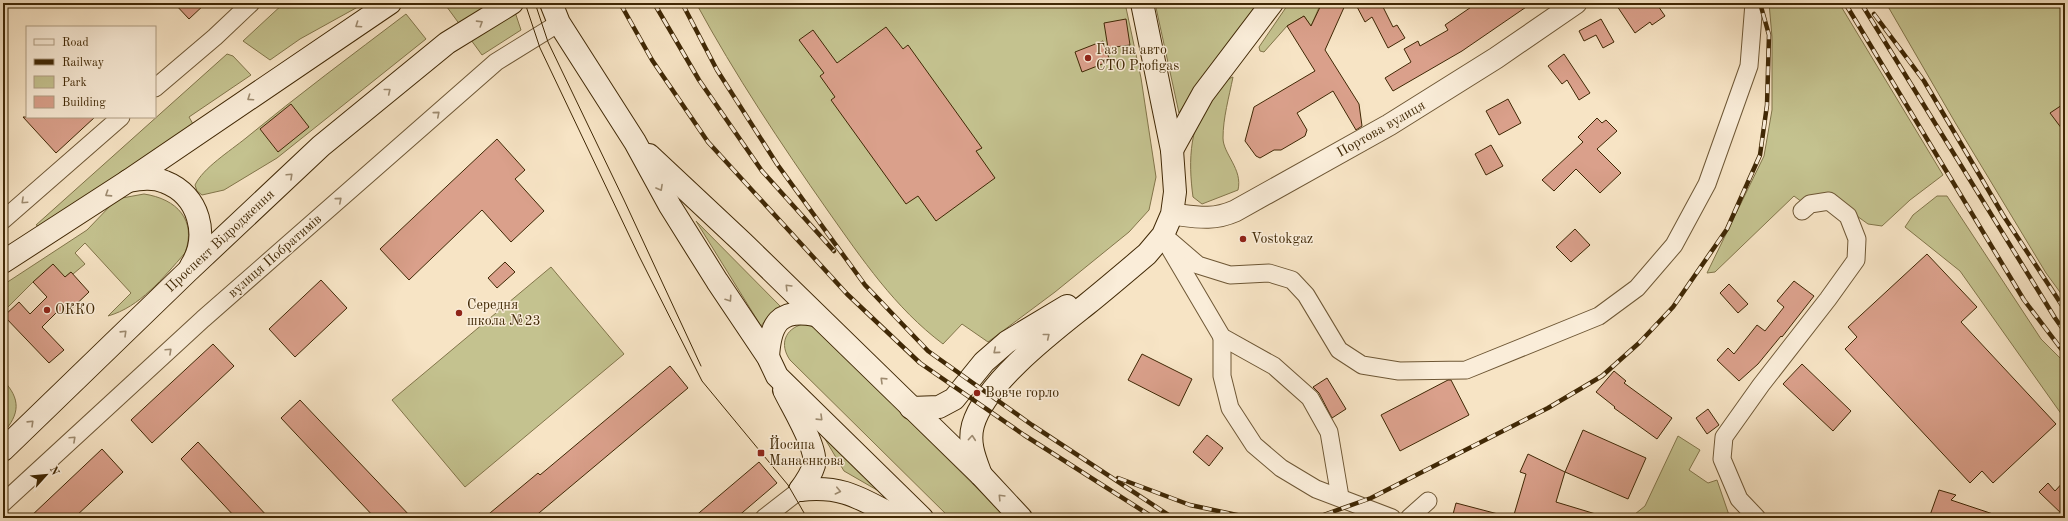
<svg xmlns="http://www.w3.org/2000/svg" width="2068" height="521" viewBox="0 0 2068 521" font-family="'Old Standard TT',serif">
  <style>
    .green { fill: #c4c28f; stroke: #82754a }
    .building { fill: #daa08b; stroke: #402805 }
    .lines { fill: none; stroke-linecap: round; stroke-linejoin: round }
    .minor-casing { stroke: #6e5735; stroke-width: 19 }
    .tertiary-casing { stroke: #6e5735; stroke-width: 23 }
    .secondary-casing { stroke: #402805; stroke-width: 24 }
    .minor { stroke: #faedd9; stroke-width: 17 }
    .tertiary { stroke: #faedd9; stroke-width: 21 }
    .secondary { stroke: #faedd9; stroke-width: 22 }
    .tram { stroke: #402805; stroke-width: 1 }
    .rail-casing { stroke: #402805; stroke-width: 4.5 }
    .rail { stroke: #faedd9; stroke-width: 3; stroke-dasharray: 9; stroke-linecap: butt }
    .oneway { stroke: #9d8a6f }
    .poi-dot { fill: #8f2418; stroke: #faedd9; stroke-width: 1.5 }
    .labels { text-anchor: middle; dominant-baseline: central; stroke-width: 3; stroke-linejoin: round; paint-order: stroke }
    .poi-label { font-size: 14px; fill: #402805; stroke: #faedd9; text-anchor: start }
    .street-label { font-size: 14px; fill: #402805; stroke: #faedd9 }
  </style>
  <rect width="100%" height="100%" fill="#f7e4c5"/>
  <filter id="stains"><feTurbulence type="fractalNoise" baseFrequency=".005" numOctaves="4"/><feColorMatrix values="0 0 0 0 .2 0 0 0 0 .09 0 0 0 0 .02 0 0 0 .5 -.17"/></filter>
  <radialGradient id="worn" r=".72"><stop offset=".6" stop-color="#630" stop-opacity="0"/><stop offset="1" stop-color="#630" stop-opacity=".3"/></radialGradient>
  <g class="green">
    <polygon points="284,3 365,3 300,39 270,60 243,41"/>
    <polygon points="444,3 512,3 521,30 482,55"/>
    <path d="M696,3H1125L1141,78L1156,177L1149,210L1129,232L1055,292L988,342L962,324L943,344C895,308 862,259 828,211C781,144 735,75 696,3Z"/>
    <polygon points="1155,3 1258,3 1197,85 1179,113"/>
    <polygon points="1289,3 1321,3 1311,26 1304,16 1287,26 1264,52 1260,51 1259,47"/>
    <polygon points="1769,3 1839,3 1943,175 1910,200 1882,226 1868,224 1828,195 1802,202 1794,196 1715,272 1707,273 1764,156 1772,110 1772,37"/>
    <polygon points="1886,3 2065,3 2065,299 2046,273 1956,124"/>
    <path d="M406,14L426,39L277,158L224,190L202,195L197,191L195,185C203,168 230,151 246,138C298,95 352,55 406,14Z"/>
    <polygon points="227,54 233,56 251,75 189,117 193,124 41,227 36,225"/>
    <path d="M1233,77C1229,97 1223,118 1223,138C1223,154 1243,169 1238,190L1202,204L1193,197C1188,160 1189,122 1215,93C1221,86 1225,80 1233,77Z"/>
    <path d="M144,194C177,199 197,220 185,253C163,278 140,307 108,316L131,293L85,243L75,253L85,264L73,274L71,272L65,277L33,282L3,312V285L87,230L113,203L122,198Z"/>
    <polygon points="1937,196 1947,196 2041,339 2065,363 2065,411 2062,415 1960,271 1905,227 1913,215"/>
    <polygon points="696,221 783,309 770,314 761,326"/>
    <polygon points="551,267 624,354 465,487 392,400"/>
    <path d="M803,324L811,326L818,330L1007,518H950L790,360C779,344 785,329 803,324Z"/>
    <path d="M3,380C21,399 20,414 3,433Z"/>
    <polygon points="815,422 896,501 844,471"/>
    <polygon points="1678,436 1700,450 1689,470 1708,483 1717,480 1730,518 1630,518 1645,506"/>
  </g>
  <g class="building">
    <polygon points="174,3 206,3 189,19"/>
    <polygon points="1322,3 1346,3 1325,50 1359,104 1362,126 1356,130 1333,91 1297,113 1307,130 1305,136 1281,150 1274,150 1260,158 1256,156 1245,141 1254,107 1315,71 1287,26 1304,16 1311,26"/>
    <polygon points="1355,3 1381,3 1393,27 1397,25 1405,38 1388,48 1372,17 1365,22"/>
    <polygon points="1477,3 1532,3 1462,51 1393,91 1385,78 1411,62 1404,49 1418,41 1420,46 1448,30 1445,25"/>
    <polygon points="1615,3 1656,3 1665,16 1652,25 1650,22 1635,33"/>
    <polygon points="1126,19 1130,45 1108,48 1104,23"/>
    <polygon points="1601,19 1614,42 1603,48 1596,35 1584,41 1579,31"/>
    <polygon points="886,27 903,49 908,45 982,148 976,151 995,178 936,221 918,196 906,204 831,100 835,97 820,76 824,73 799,40 813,30 837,63"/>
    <polygon points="1103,41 1110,61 1082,72 1075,52"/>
    <polygon points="1564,54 1590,93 1579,100 1567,80 1562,84 1548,66"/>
    <polygon points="1508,99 1521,123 1499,135 1486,111"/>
    <polygon points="2065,103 2065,133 2050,113"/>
    <polygon points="291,104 309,127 278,152 260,129"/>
    <polygon points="23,117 95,117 56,153"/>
    <polygon points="1597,118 1602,123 1606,120 1617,131 1597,149 1621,173 1600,193 1576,169 1554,191 1542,180 1583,142 1578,137"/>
    <polygon points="497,139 525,170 515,179 544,211 511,242 482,210 409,280 380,249"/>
    <polygon points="1491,145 1503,166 1486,175 1475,154"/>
    <polygon points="1575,229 1590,245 1571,262 1556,247"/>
    <polygon points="1927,254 1977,307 1961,322 2056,424 1993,483 1982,471 1970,483 1845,349 1857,337 1848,327"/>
    <polygon points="505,262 515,272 497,288 488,278"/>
    <polygon points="53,264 65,277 71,272 89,292 66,314 57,312 42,327 64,350 49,363 4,316 19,302 30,314 47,297 33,282"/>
    <polygon points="321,280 347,308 295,357 269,329"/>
    <polygon points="1794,281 1814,296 1782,337 1781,336 1758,364 1739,381 1717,360 1728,348 1734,354 1757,325 1765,331 1784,307 1777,301"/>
    <polygon points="1729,284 1748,304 1738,313 1720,293"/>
    <polygon points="213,344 234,366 152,443 131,420"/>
    <polygon points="1142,354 1192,379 1179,406 1128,380"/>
    <polygon points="1802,364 1851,411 1833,431 1783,384"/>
    <polygon points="670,366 688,388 533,518 484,518 538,473 540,475"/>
    <polygon points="1614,371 1626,381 1624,383 1672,418 1657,439 1614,408 1615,407 1596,392"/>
    <polygon points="1327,378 1346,409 1332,418 1319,393 1313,387"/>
    <polygon points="1448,380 1451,380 1469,415 1400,451 1381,415"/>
    <polygon points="300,400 412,518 375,518 281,418"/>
    <polygon points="1708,409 1719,425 1707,434 1696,418"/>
    <polygon points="1583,430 1646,458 1628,499 1565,472"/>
    <polygon points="1207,435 1223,448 1209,466 1193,452"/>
    <polygon points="198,442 269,518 236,518 181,459"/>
    <polygon points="102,449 123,472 74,518 29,518"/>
    <polygon points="1528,454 1565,472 1556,502 1599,515 1599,518 1513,518 1526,474 1520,472"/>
    <polygon points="759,462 777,483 736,518 693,518"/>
    <polygon points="2065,480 2065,517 2039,492 2048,483 2055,491"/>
    <polygon points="1939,490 1956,495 1951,500 1999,516 1998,518 1929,518"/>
    <polygon points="1456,503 1498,514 1498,518 1452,518"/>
  </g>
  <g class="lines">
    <g class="minor-casing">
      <g id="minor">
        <polyline points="155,88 215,37 251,3"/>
        <polyline points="3,220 121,117"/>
        <polyline points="1163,235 1198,265 1230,275 1269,273 1292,280 1306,295 1339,350 1362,365 1399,371 1466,370 1599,316 1637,288 1674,245 1707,184 1749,66 1754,3"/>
        <polyline points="1169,247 1222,337 1274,366 1310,398 1329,432 1340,497"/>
        <polyline points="1222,337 1222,376 1230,408 1254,445 1281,468 1316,489 1392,518"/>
        <polyline points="3,503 203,319 496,62 559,23"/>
        <polyline points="764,518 800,490"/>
        <polyline points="1409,518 1428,501"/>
        <polyline points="1757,518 1739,499 1722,459 1724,437 1761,385 1828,299 1856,260 1857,239 1848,216 1829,201 1810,204 1802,211"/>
      </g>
    </g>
    <g class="tertiary-casing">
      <path id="tertiary" d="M1172,214C1197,217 1212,221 1235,211L1389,125L1496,58L1576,3"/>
    </g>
    <g class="secondary-casing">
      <g id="secondary">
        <polyline points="551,3 559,23 635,142 670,206 717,281 768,357 777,376 922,518"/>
        <polyline points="1172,150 1203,94 1272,3"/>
        <polyline points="649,155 743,243 981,475 1021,518"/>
        <path d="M128,181C140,179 153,177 165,182C199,195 210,236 191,266"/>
        <polyline points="3,262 128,181 390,3"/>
        <path d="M768,357C770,324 779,308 815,315"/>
        <path d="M784,390C792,407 818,448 814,465C811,475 806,482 800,490"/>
        <polyline points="911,408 939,407 954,399 984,362 1007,342 1067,306"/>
        <polyline points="3,450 187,272 321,146 447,43 512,3"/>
        <path d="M981,475C975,459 968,443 973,425C985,383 1052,332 1086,305C1107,288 1127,271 1147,254L1163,235L1172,214L1175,192L1172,150L1142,3"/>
        <path d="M800,490C844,485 861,499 898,518"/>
      </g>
    </g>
    <use href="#minor" class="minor"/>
    <use href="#tertiary" class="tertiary"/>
    <use href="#secondary" class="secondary"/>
    <g class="tram">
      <polyline points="525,3 540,48 639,256 702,381 788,485 807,518"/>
      <polyline points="535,3 548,42 624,200 701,366"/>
    </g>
    <g class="rail-casing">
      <g id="rail">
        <polyline points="620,3 652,60 708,142 847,294 920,363 1024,435 1154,518"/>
        <polyline points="654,3 699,80 762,171 834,251"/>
        <polyline points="682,3 717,70 777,164 865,285 928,351 1032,425 1173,518"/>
        <polyline points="1845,3 2024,300 2065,354"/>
        <polyline points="1861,3 2055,318 2065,332"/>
        <polyline points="1874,14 1924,81 2003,215 2065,310"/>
        <polyline points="1118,478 1190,505 1251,518"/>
        <polyline points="1307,518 1318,517 1371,498 1548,408 1602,376 1639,343 1673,307 1727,229 1760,155 1767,105 1769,35 1760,3"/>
      </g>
    </g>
    <use href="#rail" class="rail"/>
  </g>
  <defs><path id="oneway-chevron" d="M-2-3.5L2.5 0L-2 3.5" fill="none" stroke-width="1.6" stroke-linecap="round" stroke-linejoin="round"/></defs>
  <g class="oneway">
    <use href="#oneway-chevron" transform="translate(480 23) rotate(-32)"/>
    <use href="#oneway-chevron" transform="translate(358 25) rotate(146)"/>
    <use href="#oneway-chevron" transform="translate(388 91) rotate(-39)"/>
    <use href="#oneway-chevron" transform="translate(250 98) rotate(146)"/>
    <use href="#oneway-chevron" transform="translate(437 114) rotate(-41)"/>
    <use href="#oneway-chevron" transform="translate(290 176) rotate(-43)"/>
    <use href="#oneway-chevron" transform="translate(660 188) rotate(61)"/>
    <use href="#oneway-chevron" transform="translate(108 194) rotate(147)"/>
    <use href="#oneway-chevron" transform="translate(339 200) rotate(-41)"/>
    <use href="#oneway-chevron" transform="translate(24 201) rotate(137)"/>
    <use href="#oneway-chevron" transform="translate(788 287) rotate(-135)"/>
    <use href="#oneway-chevron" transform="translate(729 299) rotate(56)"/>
    <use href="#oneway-chevron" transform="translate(124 333) rotate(-44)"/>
    <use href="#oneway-chevron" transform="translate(1047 336) rotate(-39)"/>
    <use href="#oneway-chevron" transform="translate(169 351) rotate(-43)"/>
    <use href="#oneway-chevron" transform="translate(996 351) rotate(140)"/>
    <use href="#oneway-chevron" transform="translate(883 380) rotate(-136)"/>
    <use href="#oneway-chevron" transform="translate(820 418) rotate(44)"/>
    <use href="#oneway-chevron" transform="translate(31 423) rotate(-44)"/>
    <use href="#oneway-chevron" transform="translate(972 438) rotate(-85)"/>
    <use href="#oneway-chevron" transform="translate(73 439) rotate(-43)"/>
    <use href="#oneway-chevron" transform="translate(838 491) rotate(13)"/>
    <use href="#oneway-chevron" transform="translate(1001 497) rotate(-134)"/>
  </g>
  <g class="poi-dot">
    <circle cx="1088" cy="58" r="4"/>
    <circle cx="1243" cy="239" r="4"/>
    <circle cx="47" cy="310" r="4"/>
    <circle cx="459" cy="313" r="4"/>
    <circle cx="977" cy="393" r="4"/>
    <rect x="757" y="449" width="8" height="8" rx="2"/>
  </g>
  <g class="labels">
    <g class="poi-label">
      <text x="1096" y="50">Газ на авто<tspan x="1096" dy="16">СТО Profigas</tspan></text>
      <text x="1251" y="239">Vostokgaz</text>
      <text x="467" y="305">Середня<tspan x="467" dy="16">школа №23</tspan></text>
      <text x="55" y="310">ОККО</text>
      <text x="985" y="393">Вовче горло</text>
      <text x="769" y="445">Йосипа<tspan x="769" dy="16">Манаєнкова</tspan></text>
    </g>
    <g class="street-label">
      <text transform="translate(1381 129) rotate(-30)">Портова вулиця</text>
      <text transform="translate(220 241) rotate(-43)">Проспект Відродження</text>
      <text transform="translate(275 256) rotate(-41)">вулиця Побратимів</text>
    </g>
  </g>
  <rect width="2068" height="521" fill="none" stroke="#f7e4c5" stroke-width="16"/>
  <rect x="4" y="4" width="2060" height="513" fill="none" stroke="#402805" stroke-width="2"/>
  <rect x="8" y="8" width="2052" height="505" fill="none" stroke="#402805"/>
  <rect x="26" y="26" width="130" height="92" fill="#faedd9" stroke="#b09e84"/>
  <rect x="34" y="39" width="20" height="6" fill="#faedd9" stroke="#b09e84"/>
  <text x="62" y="46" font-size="12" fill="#402805">Road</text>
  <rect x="34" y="59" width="20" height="6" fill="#402805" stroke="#b09e84"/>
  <text x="62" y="66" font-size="12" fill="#402805">Railway</text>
  <rect x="34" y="76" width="20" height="12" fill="#c4c28f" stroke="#b09e84"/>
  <text x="62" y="86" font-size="12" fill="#402805">Park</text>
  <rect x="34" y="96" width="20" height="12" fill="#daa08b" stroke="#b09e84"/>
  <text x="62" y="106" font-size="12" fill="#402805">Building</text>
  <g transform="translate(46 475) rotate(63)" stroke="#faedd9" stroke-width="3" paint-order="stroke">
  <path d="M0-3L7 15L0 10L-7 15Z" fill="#402805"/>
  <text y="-6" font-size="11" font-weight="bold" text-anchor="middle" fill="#402805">N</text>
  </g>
  <rect width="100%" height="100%" filter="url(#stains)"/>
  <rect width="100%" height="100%" fill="url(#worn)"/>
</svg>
